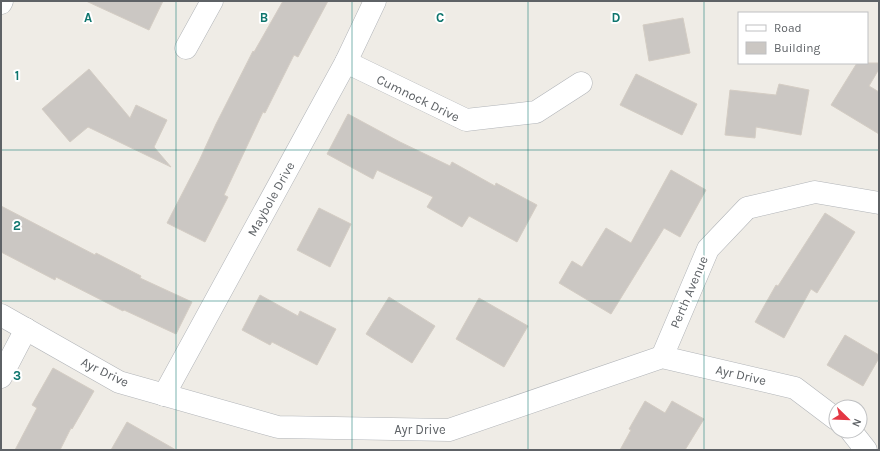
<svg xmlns="http://www.w3.org/2000/svg" width="880" height="451" viewBox="0 0 880 451" font-family="Karla,sans-serif">
  <style>
    .building { fill: #cbc7c3; stroke: #d4cdc4 }
    .lines { fill: none; stroke-linecap: round; stroke-linejoin: round }
    .minor-casing { stroke: #b1b4b8; stroke-width: 23 }
    .secondary-casing { stroke: #b2b6ba; stroke-width: 23 }
    .minor { stroke: #fff; stroke-width: 22 }
    .secondary { stroke: #fff; stroke-width: 22 }
    .grid { fill: none; stroke: #0f766e; stroke-width: 1; stroke-opacity: 0.55 }
    .labels { text-anchor: middle; dominant-baseline: central; stroke-width: 4; stroke-linejoin: round; paint-order: stroke }
    .street-label { font-size: 13px; fill: #5e6266; stroke: #fff }
    .grid-label { font-size: 13px; text-anchor: middle; font-weight: bold; fill: #0f766e; stroke: #fff; stroke-width: 4; stroke-linejoin: round; paint-order: stroke }
  </style>
  <rect width="100%" height="100%" fill="#efece6"/>
  <g class="building">
    <polygon points="86,1 163,1 149,30"/>
    <polygon points="283,1 328,1 298,57 294,55 265,113 263,112 224,195 228,197 205,242 167,223 199,161 216,124 253,51 254,52"/>
    <polygon points="683,18 690,53 649,61 643,25"/>
    <polygon points="857,63 879,63 879,69 869,86 879,92 879,134 831,105"/>
    <polygon points="89,69 130,118 136,105 167,120 154,147 171,167 88,127 70,142 42,109"/>
    <polygon points="636,74 697,104 682,135 620,105"/>
    <polygon points="779,84 809,90 801,135 756,127 755,138 725,135 730,90 776,95"/>
    <polygon points="348,114 400,142 450,166 452,162 495,186 496,183 537,205 517,242 469,216 462,227 427,207 433,197 377,170 373,179 327,154"/>
    <polygon points="671,170 706,190 680,237 664,228 611,314 559,283 572,261 582,267 606,228 631,243"/>
    <polygon points="1,206 95,255 96,253 141,276 140,278 192,302 176,334 124,310 123,311 56,277 55,280 1,252"/>
    <polygon points="319,208 351,224 330,267 297,250"/>
    <polygon points="825,213 855,232 817,293 811,289 784,338 755,322 776,285 778,286"/>
    <polygon points="260,295 298,316 300,311 336,329 317,365 272,342 270,345 242,330"/>
    <polygon points="389,297 435,326 412,363 366,334"/>
    <polygon points="479,298 528,326 504,367 456,339"/>
    <polygon points="845,335 879,355 879,358 863,386 827,365"/>
    <polygon points="53,368 94,391 72,429 71,428 60,450 15,450 37,408 32,405"/>
    <polygon points="645,401 665,413 672,401 704,419 685,450 620,450 631,430 629,429"/>
    <polygon points="127,422 176,450 111,450"/>
  </g>
  <g class="lines">
    <g class="minor-casing">
      <g id="minor">
        <polyline points="186,48 212,1"/>
        <polyline points="346,62 466,120 536,112 581,83"/>
        <polyline points="1,315 119,382 278,427 449,430 662,357 795,388 836,419"/>
        <polyline points="662,357 708,249 747,208 815,192 879,203"/>
        <polyline points="1,377 26,329"/>
        <polyline points="164,395 346,62 375,1"/>
        <polyline points="851,431 866,450"/>
      </g>
    </g>
    <g class="secondary-casing">
      <polyline id="secondary" points="1,3 2,1"/>
    </g>
    <use href="#minor" class="minor"/>
    <use href="#secondary" class="secondary"/>
  </g>
  <path class="grid" d="M176,1V450M352,1V450M528,1V450M704,1V450M1,150H879M1,301H879"/>
  <g class="labels">
    <g class="street-label">
      <text transform="translate(418 98) rotate(26)">Cumnock Drive</text>
      <text transform="translate(271 199) rotate(-61)">Maybole Drive</text>
      <text transform="translate(689 292) rotate(-67)">Perth Avenue</text>
      <text transform="translate(105 372) rotate(26)">Ayr Drive</text>
      <text transform="translate(741 375) rotate(13)">Ayr Drive</text>
      <text x="420" y="429">Ayr Drive</text>
    </g>
  </g>
  <g class="grid-label">
    <text x="88" y="22">A</text>
    <text x="264" y="22">B</text>
    <text x="440" y="22">C</text>
    <text x="616" y="22">D</text>
    <text x="17" y="80">1</text>
    <text x="17" y="230">2</text>
    <text x="17" y="380">3</text>
  </g>
  <rect width="880" height="451" fill="none" stroke="#5e6266" stroke-width="4"/>
  <rect x="738" y="12" width="130" height="52" fill="#ffffff" stroke="#bfc0c2"/>
  <rect x="746" y="25" width="20" height="6" fill="#ffffff" stroke="#bfc0c2"/>
  <text x="774" y="32" font-size="12" fill="#5e6266">Road</text>
  <rect x="746" y="42" width="20" height="12" fill="#cbc7c3" stroke="#bfc0c2"/>
  <text x="774" y="52" font-size="12" fill="#5e6266">Building</text>
  <g transform="translate(848 419) rotate(113)"><circle r="19" fill="#ffffff" stroke="#bfc0c2"/>
  <path d="M0-3L7 15L0 10L-7 15Z" fill="#e43744"/>
  <text y="-6" font-size="11" font-weight="bold" text-anchor="middle" fill="#5e6266">N</text>
  </g>
</svg>
